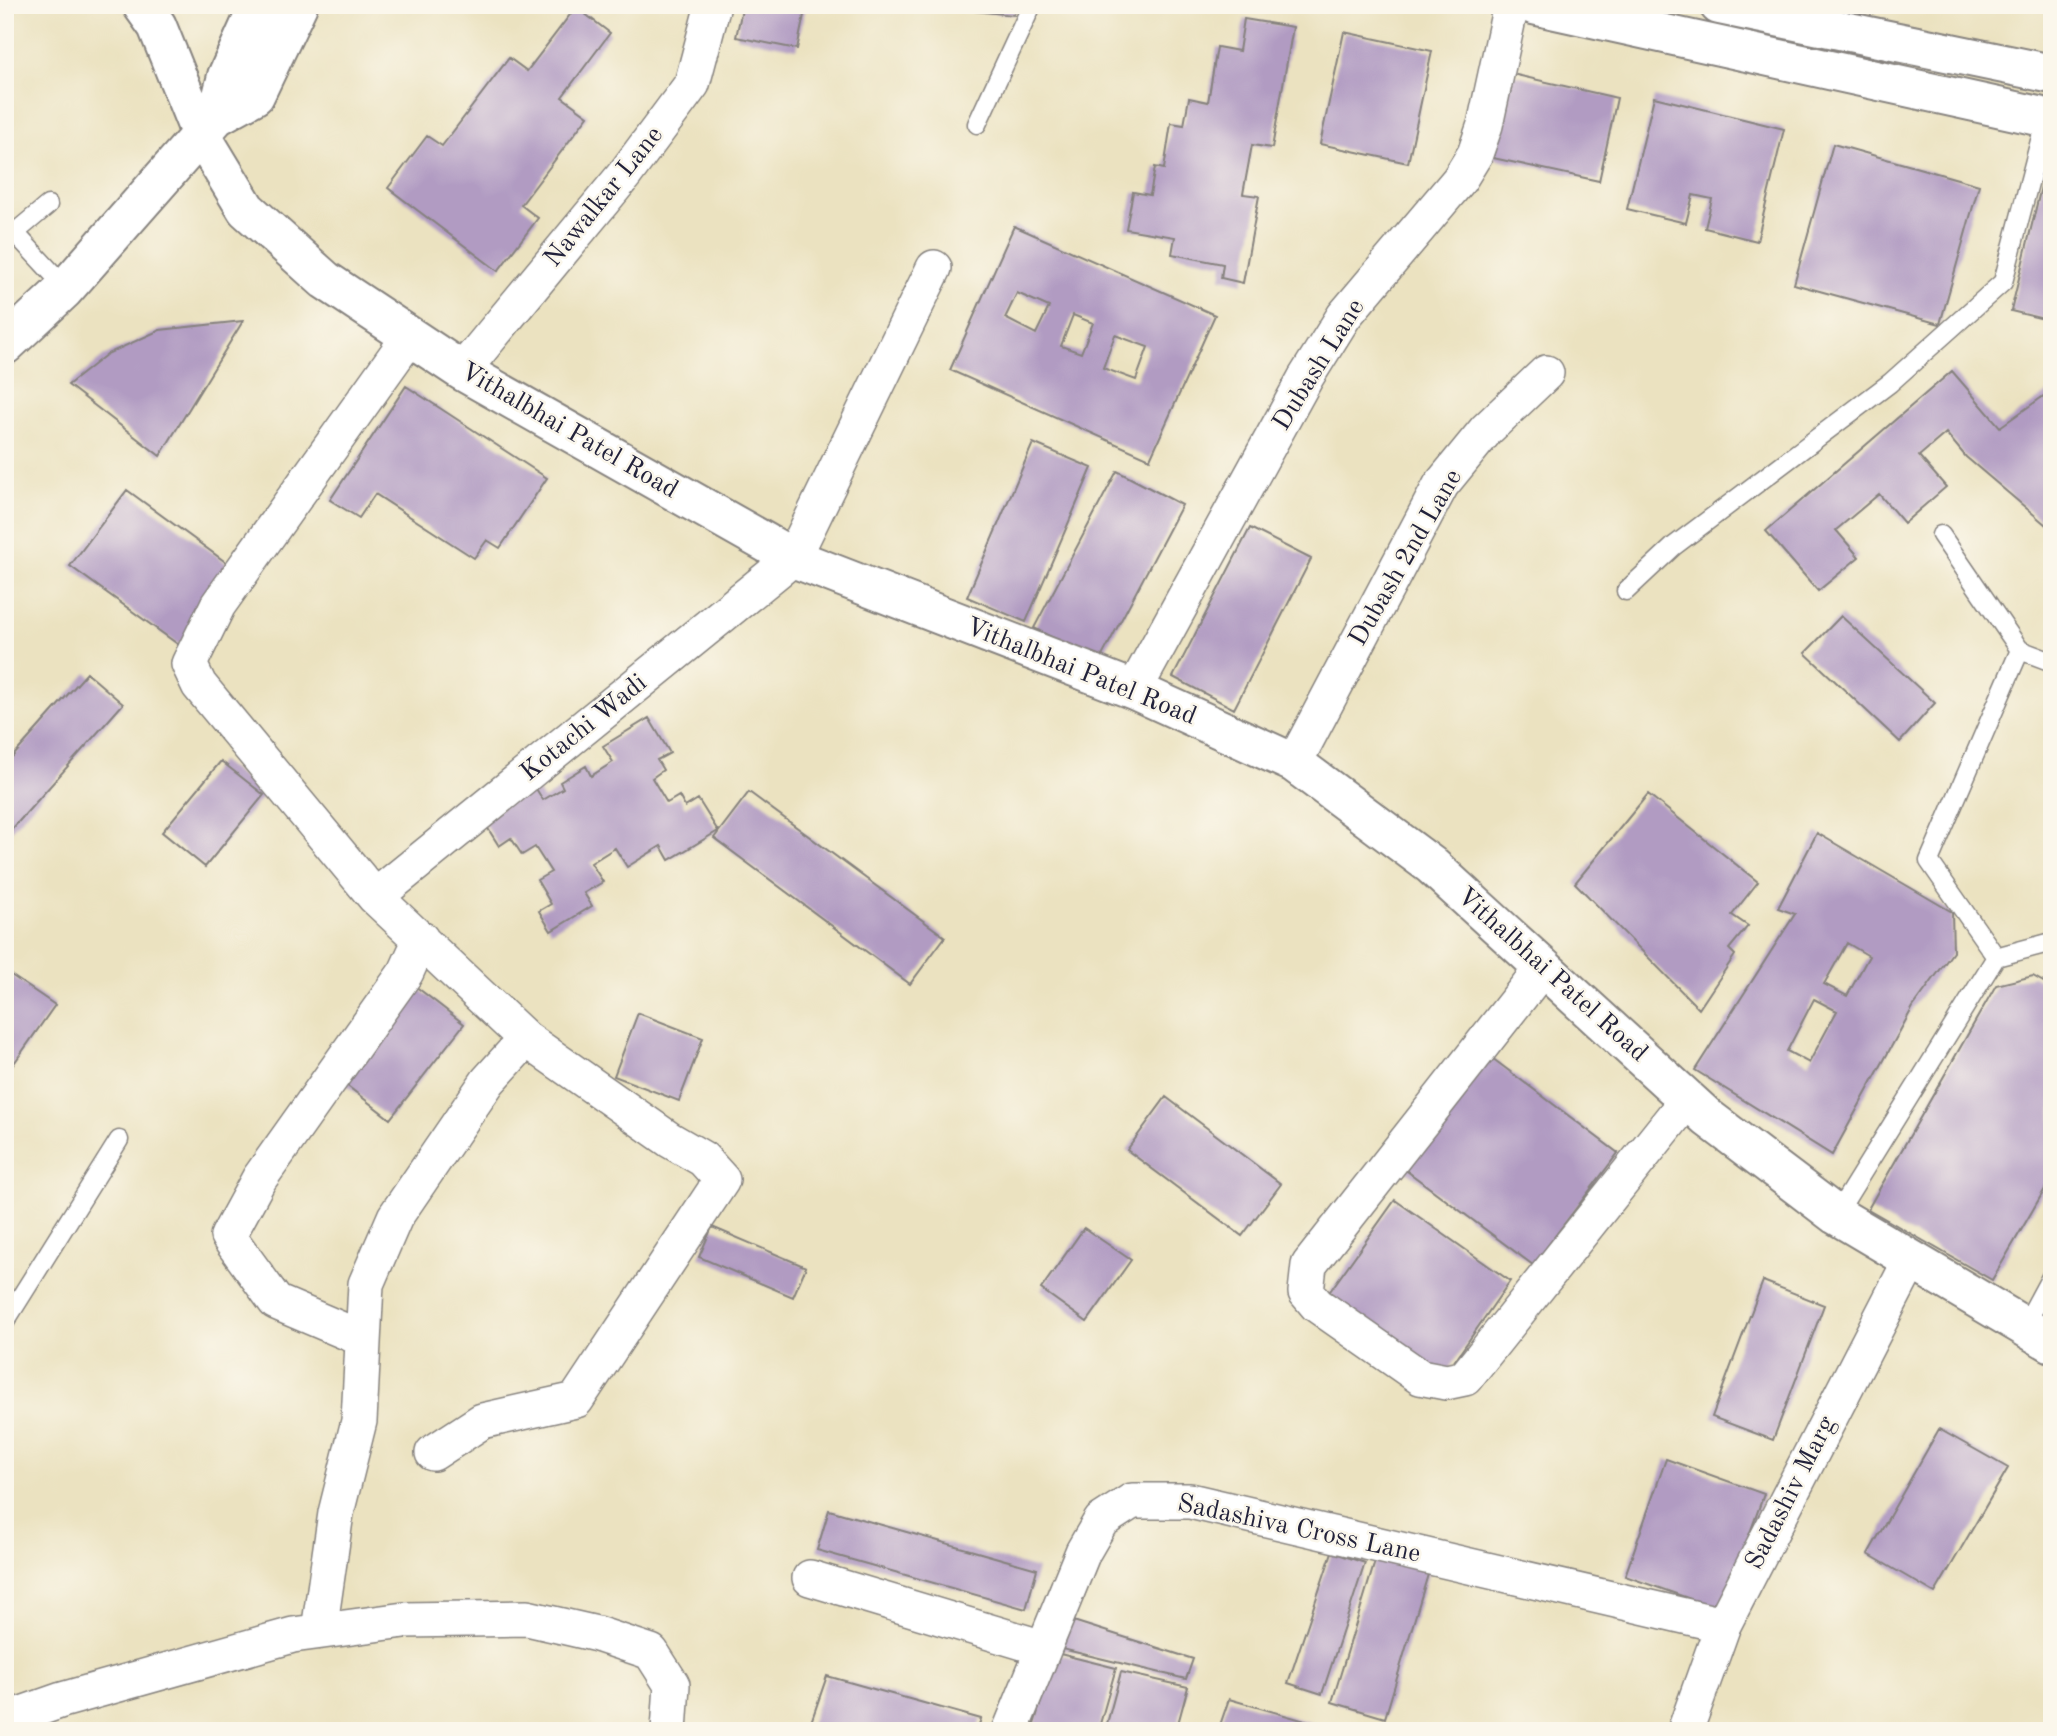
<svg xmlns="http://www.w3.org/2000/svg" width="2057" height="1736" font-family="'Old Standard TT',serif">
  <rect width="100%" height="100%" fill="#fbf7ec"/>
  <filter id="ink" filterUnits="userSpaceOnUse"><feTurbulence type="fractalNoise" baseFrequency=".0143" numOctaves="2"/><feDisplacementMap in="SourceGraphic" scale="14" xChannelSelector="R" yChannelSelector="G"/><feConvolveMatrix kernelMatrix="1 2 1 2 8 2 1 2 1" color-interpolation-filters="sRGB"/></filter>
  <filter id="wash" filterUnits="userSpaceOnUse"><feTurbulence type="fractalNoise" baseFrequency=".00686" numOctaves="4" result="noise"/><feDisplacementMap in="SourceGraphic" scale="28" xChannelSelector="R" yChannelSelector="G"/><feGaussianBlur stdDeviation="1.57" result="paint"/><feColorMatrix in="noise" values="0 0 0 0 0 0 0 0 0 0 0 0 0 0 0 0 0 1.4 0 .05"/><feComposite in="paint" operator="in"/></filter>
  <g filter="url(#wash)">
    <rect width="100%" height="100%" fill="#ebe2c0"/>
    <g id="blocks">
      <path fill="#b19bc2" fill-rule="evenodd" d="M 743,5 L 806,5 L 797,49 L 736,37 Z
        M 912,5 L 1016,5 L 1014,15 Z
        M 576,7 L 610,33 L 562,97 L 588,116 L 521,205 L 538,218 L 498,271 L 388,188 L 427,136 L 442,146 L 509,58 L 527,71 Z
        M 1244,19 L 1293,27 L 1272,148 L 1252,145 L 1243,194 L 1259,196 L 1243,283 L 1221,278 L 1223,264 L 1172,254 L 1175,237 L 1126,229 L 1133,192 L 1150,195 L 1155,167 L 1164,169 L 1171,123 L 1184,125 L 1189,98 L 1208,102 L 1217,47 L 1239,51 Z
        M 1344,32 L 1432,51 L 1408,163 L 1320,144 Z
        M 1512,74 L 1617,98 L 1599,181 L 1493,158 Z
        M 1654,97 L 1784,129 L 1757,241 L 1705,228 L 1712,199 L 1693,195 L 1686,223 L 1627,209 Z
        M 1833,144 L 1979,185 L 1940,324 L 1794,284 Z
        M 2042,183 L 2052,185 L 2052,321 L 2011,311 Z
        M 1014,226 L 1215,315 L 1150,459 L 950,370 ZM 1017,293 L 1049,307 L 1036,334 L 1005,318 ZM 1073,315 L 1093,323 L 1081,353 L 1061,346 ZM 1115,335 L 1148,347 L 1136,380 L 1103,368 Z
        M 243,321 L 160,456 L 68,385 L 107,354 L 160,330 Z
        M 1952,371 L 2000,427 L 2052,390 L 2052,459 L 2047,466 L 2052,470 L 2052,530 L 1966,457 L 1946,433 L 1919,456 L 1946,487 L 1904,523 L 1879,494 L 1836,530 L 1859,557 L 1818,591 L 1766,531 Z
        M 406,386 L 547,478 L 500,548 L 487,540 L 474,558 L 375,494 L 359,518 L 330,500 Z
        M 1033,443 L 1092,468 L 1026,622 L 967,597 Z
        M 1117,471 L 1182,505 L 1099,662 L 1034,628 Z
        M 127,490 L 235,569 L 179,645 L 70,566 Z
        M 1250,528 L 1311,559 L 1234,709 L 1173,677 Z
        M 1841,616 L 1935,703 L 1900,742 L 1805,653 Z
        M 87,673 L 123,704 L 5,837 L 5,765 Z
        M 649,718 L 670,753 L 657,760 L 663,770 L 652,778 L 667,803 L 679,796 L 685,807 L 698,799 L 718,831 L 669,860 L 661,846 L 627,867 L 615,848 L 591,863 L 603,882 L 584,893 L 592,906 L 551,931 L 539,911 L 551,904 L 537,880 L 551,872 L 535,847 L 522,855 L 511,838 L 499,846 L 482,819 L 535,787 L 543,800 L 563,788 L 560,782 L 586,766 L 591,776 L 613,762 L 603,746 Z
        M 221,761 L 264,795 L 205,867 L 162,832 Z
        M 749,792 L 945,937 L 910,984 L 714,838 Z
        M 1648,794 L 1758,882 L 1732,915 L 1748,926 L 1729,949 L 1735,955 L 1699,1009 L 1575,883 Z
        M 1817,833 L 1952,912 L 1953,952 L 1913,1007 L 1832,1155 L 1695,1070 L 1795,914 L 1778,908 ZM 1847,943 L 1869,956 L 1847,996 L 1824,984 ZM 1814,999 L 1837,1011 L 1809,1063 L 1787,1051 Z
        M 5,971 L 55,1005 L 5,1076 Z
        M 2033,976 L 2052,987 L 2052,1177 L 1992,1280 L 1868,1209 L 1996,985 Z
        M 410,982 L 464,1024 L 390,1119 L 336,1077 Z
        M 638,1013 L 703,1038 L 679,1101 L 614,1076 Z
        M 1488,1055 L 1618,1153 L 1533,1265 L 1403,1168 Z
        M 1166,1097 L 1281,1184 L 1242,1236 L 1127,1150 Z
        M 1395,1200 L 1510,1281 L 1444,1376 L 1328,1294 Z
        M 712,1227 L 806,1267 L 793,1297 L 699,1257 Z
        M 1084,1228 L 1131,1260 L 1087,1322 L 1041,1289 Z
        M 1763,1281 L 1824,1305 L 1773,1440 L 1712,1417 Z
        M 1939,1429 L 2008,1468 L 1935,1593 L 1868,1554 Z
        M 1666,1459 L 1764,1494 L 1722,1610 L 1625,1576 Z
        M 829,1510 L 1037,1569 L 1026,1609 L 817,1550 Z
        M 1380,1545 L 1432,1561 L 1385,1718 L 1332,1702 Z
        M 1332,1552 L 1365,1563 L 1322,1694 L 1288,1683 Z
        M 1067,1619 L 1193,1659 L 1186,1679 L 1058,1648 Z
        M 1056,1653 L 1116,1668 L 1098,1731 L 1032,1731 Z
        M 1121,1672 L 1188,1687 L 1176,1731 L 1105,1731 Z
        M 827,1676 L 981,1719 L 977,1731 L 808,1731 Z
        M 1229,1699 L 1336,1730 L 1336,1731 L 1218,1731 Z"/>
    </g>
  </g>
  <g filter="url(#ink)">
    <use href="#blocks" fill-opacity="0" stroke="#86827e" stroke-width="2"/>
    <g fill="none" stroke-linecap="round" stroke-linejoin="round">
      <g stroke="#86827e" stroke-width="21">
        <path id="lane" d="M 977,124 L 1032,5
          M 15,233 L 66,288
          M 5,241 L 48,205
          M 1626,591 L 1674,546 L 1890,383 L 2003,282 L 2046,118
          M 2020,650 L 2052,662
          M 1996,957 L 2052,942
          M 1836,1215 L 1996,957 L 1929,861 L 2020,650 L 1941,535
          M 5,1322 L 119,1140
          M 2024,1327 L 2052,1275"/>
      </g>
      <g stroke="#86827e" stroke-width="38">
        <path id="street" d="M 410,336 L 218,605 L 189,664 L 199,685 L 375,897 L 526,1039 L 670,1140 L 703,1159 L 722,1180 L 576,1400 L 482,1421 L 433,1453
          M 462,371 L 625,174 L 692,84 L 713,5
          M 1134,690 L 1306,377 L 1344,316 L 1459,180 L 1475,154 L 1485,125 L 1511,5
          M 1294,763 L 1441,485 L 1486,430 L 1546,373
          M 375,897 L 793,558 L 934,268
          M 1544,966 L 1309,1265 L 1306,1292 L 1317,1305 L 1420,1377 L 1446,1382 L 1465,1378 L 1687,1100
          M 363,1339 L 276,1302 L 228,1236 L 259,1179 L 406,972 L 421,939
          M 810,1578 L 1043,1648
          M 319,1631 L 336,1513 L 359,1421 L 366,1284 L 395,1217 L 488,1081 L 526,1039
          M 5,1720 L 62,1700 L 293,1635 L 404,1620 L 527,1618 L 597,1634 L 651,1652 L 672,1685 L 669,1731
          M 1010,1731 L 1083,1552 L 1101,1521 L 1132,1501 L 1190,1501 L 1723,1625
          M 1685,1731 L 1723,1625 L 1911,1260"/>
      </g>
      <g stroke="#86827e" stroke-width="42">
        <path id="secondary" d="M 142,5 L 157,26 L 200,133 L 246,209 L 325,280 L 462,371 L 793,558 L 1134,690 L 1294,763 L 1431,865 L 1708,1118 L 1836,1215 L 2052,1343
          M 1533,5 L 2052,119
          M 1719,5 L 2052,74
          M 217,116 L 227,76 L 259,5
          M 5,345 L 64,290 L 217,116 L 255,95 L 298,5"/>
      </g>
      <use href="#lane" stroke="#fff" stroke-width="18"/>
      <use href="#street" stroke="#fff" stroke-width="35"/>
      <use href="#secondary" stroke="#fff" stroke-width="38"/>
    </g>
  </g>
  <g text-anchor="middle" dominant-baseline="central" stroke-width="5" stroke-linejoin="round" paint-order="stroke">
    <g font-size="26" fill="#22223b" stroke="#fbf7ec">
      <text transform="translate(604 197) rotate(-51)">Nawalkar Lane</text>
      <text transform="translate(1319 365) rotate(-58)">Dubash Lane</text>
      <text transform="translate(569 431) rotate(30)">Vithalbhai Patel Road</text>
      <text transform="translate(1406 558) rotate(-60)">Dubash 2nd Lane</text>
      <text transform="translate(1081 672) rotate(22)">Vithalbhai Patel Road</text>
      <text transform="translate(584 728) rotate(-39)">Kotachi Wadi</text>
      <text transform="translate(1552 975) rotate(42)">Vithalbhai Patel Road</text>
      <text transform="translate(1791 1493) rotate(-63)">Sadashiv Marg</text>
      <text transform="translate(1299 1529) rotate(12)">Sadashiva Cross Lane</text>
    </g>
  </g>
  <rect width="2057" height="1736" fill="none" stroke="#fbf7ec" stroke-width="28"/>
</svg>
